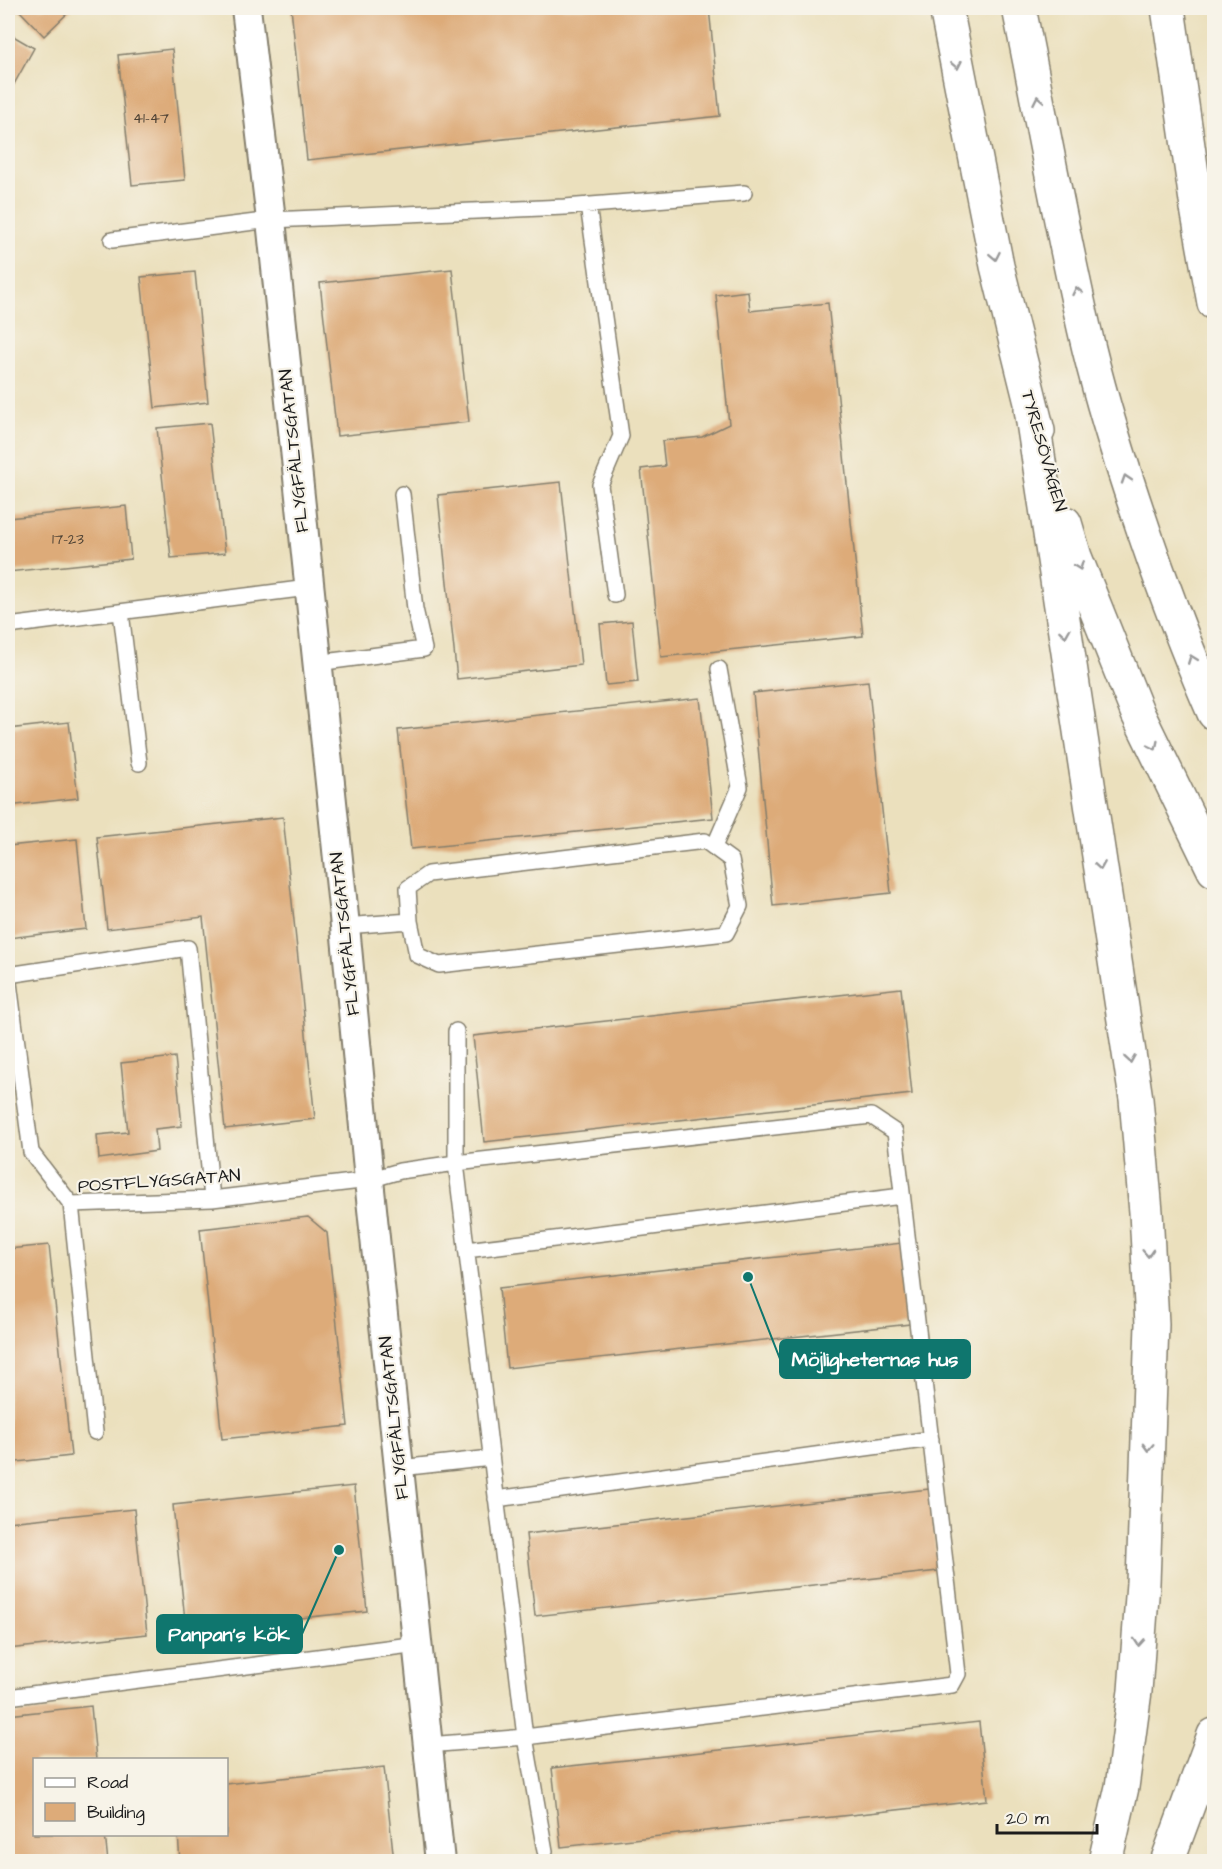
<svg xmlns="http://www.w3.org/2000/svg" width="1222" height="1869" font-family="'Architects Daughter',sans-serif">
  <rect width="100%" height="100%" fill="#f7f3e8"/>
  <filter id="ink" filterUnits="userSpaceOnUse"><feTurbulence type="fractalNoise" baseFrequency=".0167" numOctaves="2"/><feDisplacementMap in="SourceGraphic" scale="12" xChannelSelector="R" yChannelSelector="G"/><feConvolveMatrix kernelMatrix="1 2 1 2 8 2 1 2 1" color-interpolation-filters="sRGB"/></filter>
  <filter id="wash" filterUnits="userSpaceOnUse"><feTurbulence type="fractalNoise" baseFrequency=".008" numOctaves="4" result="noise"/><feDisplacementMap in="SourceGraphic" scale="24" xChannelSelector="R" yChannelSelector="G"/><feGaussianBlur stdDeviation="1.35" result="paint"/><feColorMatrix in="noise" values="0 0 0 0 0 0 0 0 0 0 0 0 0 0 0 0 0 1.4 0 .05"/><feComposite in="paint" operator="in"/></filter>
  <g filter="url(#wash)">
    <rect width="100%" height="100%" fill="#ebe0bd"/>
    <g id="blocks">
      <path fill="#ddab79" d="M 17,8 L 73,8 L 44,36 Z
        M 291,8 L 709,8 L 720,116 L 307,160 Z
        M 8,33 L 34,48 L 8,95 Z
        M 172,49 L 185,180 L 132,185 L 118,55 Z
        M 452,269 L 469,422 L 337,436 L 320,283 Z
        M 195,272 L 208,402 L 155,408 L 141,277 Z
        M 748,291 L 750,311 L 828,303 L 863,636 L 661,657 L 641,469 L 665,466 L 662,441 L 702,437 L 729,424 L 716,295 Z
        M 210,423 L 225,553 L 171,558 L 157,428 Z
        M 561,482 L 581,665 L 457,679 L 438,495 Z
        M 126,506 L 131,559 L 8,572 L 8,518 Z
        M 632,621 L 638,682 L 606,685 L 600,624 Z
        M 868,681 L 891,893 L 773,906 L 753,693 Z
        M 700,698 L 713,818 L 411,849 L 398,730 Z
        M 69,722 L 78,798 L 8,806 L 8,729 Z
        M 283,817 L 315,1119 L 225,1129 L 203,917 L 107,929 L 97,837 Z
        M 77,839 L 86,929 L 8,938 L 8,846 Z
        M 901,988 L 912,1094 L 484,1142 L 473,1036 Z
        M 175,1057 L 182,1126 L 155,1129 L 157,1151 L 99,1159 L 97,1135 L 128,1132 L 121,1063 Z
        M 308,1217 L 327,1233 L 348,1426 L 222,1439 L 200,1229 Z
        M 902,1243 L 910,1324 L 507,1368 L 499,1288 Z
        M 49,1245 L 71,1456 L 8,1463 L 8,1249 Z
        M 354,1486 L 367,1611 L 186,1630 L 173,1505 Z
        M 929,1489 L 938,1571 L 535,1616 L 526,1534 Z
        M 134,1509 L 147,1634 L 8,1649 L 8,1522 Z
        M 91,1706 L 96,1760 L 34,1760 L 34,1834 L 105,1834 L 108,1862 L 8,1862 L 8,1715 Z
        M 979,1722 L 987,1800 L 561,1847 L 552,1768 Z
        M 384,1767 L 394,1862 L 180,1862 L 178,1834 L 226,1834 L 226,1784 Z"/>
    </g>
  </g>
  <g filter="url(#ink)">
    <use href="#blocks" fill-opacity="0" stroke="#847e6c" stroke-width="1.5"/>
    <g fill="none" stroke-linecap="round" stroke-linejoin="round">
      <g stroke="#847e6c" stroke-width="18">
        <path id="service" d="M 588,205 L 621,436 L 600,485 L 615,595
          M 112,240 L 271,220 L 565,207 L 744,193
          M 121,612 L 139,763
          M 8,626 L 308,588
          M 317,663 L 424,649 L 415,609 L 402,494
          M 714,847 L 740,787 L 719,669
          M 345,926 L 410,921 L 417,955 L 439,965 L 726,933 L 740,906 L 731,860 L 705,841 L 428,874 L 408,888 L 410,921
          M 456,1031 L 456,1163 L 525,1737 L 545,1851
          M 71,1204 L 31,1152 L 8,975 L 188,948 L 212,1199
          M 466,1250 L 902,1196
          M 95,1432 L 71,1204 L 212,1199 L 369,1180 L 400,1171 L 456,1163 L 871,1116 L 895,1132 L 958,1674 L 952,1685 L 525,1737 L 428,1745
          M 400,1468 L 491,1458
          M 496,1499 L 931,1439
          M 8,1697 L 418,1644"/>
      </g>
      <g stroke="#847e6c" stroke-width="32">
        <path id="minor" d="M 246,8 L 271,220 L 345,926 L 369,1180 L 440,1862"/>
      </g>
      <g stroke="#847e6c" stroke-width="36">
        <path id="tertiary" d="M 1168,8 L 1197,208 L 1214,303"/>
      </g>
      <g stroke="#847e6c" stroke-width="36">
        <path id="secondary" d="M 1167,1862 L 1214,1735"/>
      </g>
      <g stroke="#847e6c" stroke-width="36">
        <path id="motorway" d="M 946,8 L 997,266 L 1038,431
          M 1019,8 C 1042,121 1062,236 1089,349 C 1107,423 1131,495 1156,566 C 1174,616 1193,665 1214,713
          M 1031,409 L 1136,1099 L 1146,1212 L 1152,1324 L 1143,1583 L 1135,1691 L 1122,1787 L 1105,1862
          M 1065,523 L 1075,557 L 1138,714 L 1214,870"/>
      </g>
      <use href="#service" stroke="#fff" stroke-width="15"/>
      <use href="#minor" stroke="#fff" stroke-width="28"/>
      <use href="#tertiary" stroke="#fff" stroke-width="33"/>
      <use href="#secondary" stroke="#fff" stroke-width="33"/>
      <use href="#motorway" stroke="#fff" stroke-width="33"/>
    </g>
    <defs><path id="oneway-chevron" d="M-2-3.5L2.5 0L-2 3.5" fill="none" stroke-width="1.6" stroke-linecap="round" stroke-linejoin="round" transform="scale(1.5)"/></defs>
    <g stroke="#999">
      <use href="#oneway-chevron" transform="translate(957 65) rotate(79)"/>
      <use href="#oneway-chevron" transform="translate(1038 100) rotate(-101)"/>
      <use href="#oneway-chevron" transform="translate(995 256) rotate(79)"/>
      <use href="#oneway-chevron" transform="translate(1077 291) rotate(-102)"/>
      <use href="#oneway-chevron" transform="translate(1126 479) rotate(-108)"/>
      <use href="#oneway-chevron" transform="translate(1079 566) rotate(69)"/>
      <use href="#oneway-chevron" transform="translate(1065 633) rotate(81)"/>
      <use href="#oneway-chevron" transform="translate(1192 659) rotate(-111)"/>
      <use href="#oneway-chevron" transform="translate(1154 746) rotate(64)"/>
      <use href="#oneway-chevron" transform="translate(1100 866) rotate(81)"/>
      <use href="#oneway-chevron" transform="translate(1130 1059) rotate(81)"/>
      <use href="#oneway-chevron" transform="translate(1148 1253) rotate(87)"/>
      <use href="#oneway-chevron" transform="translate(1148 1447) rotate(92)"/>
      <use href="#oneway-chevron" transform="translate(1139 1642) rotate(94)"/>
    </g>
  </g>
  <g text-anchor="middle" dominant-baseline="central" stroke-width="4.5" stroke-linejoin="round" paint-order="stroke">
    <g font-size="15" fill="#4c4033">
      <text x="151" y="118">41-47</text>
      <text x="68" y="539">17-23</text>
    </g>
    <g font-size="18" fill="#1c1c1c" stroke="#f7f3e8">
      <text transform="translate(294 451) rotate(-96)">FLYGFÄLTSGATAN</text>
      <text transform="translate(1044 451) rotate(74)">TYRESÖVÄGEN</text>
      <text transform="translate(345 934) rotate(-96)">FLYGFÄLTSGATAN</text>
      <text transform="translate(159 1181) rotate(-4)">POSTFLYGSGATAN</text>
      <text transform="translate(394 1418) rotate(-96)">FLYGFÄLTSGATAN</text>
    </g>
  </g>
  <path fill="none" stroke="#0f766e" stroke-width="2" d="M748 1277L780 1359M339 1550L302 1634"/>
  <g fill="#0f766e" stroke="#f7f3e8" stroke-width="2">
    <circle cx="748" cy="1277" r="6"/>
    <circle cx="339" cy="1550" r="6"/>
  </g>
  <g fill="#0f766e" stroke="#0f766e" stroke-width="2">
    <rect x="780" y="1340" width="190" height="38" rx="6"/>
    <rect x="157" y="1615" width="145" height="38" rx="6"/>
  </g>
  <g font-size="20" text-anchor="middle" font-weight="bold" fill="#fff">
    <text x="875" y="1366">Möjligheternas hus</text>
    <text x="229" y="1641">Panpan's kök</text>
  </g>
  <rect width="1222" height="1869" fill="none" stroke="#f7f3e8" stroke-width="30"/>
  <rect x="33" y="1758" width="195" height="78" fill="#f7f3e8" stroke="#9f9d96" stroke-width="1.5"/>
  <rect x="45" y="1778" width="30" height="9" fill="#ffffff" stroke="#9f9d96" stroke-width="1.5"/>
  <text x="87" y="1788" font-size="18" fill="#1c1c1c">Road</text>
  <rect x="45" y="1803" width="30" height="18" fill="#ddab79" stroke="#9f9d96" stroke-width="1.5"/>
  <text x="87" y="1818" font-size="18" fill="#1c1c1c">Building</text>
  <path d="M997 1824v9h100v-9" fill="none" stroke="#1c1c1c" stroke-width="3"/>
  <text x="1006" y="1824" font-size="18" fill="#1c1c1c" stroke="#f7f3e8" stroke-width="4.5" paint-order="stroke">20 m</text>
</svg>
